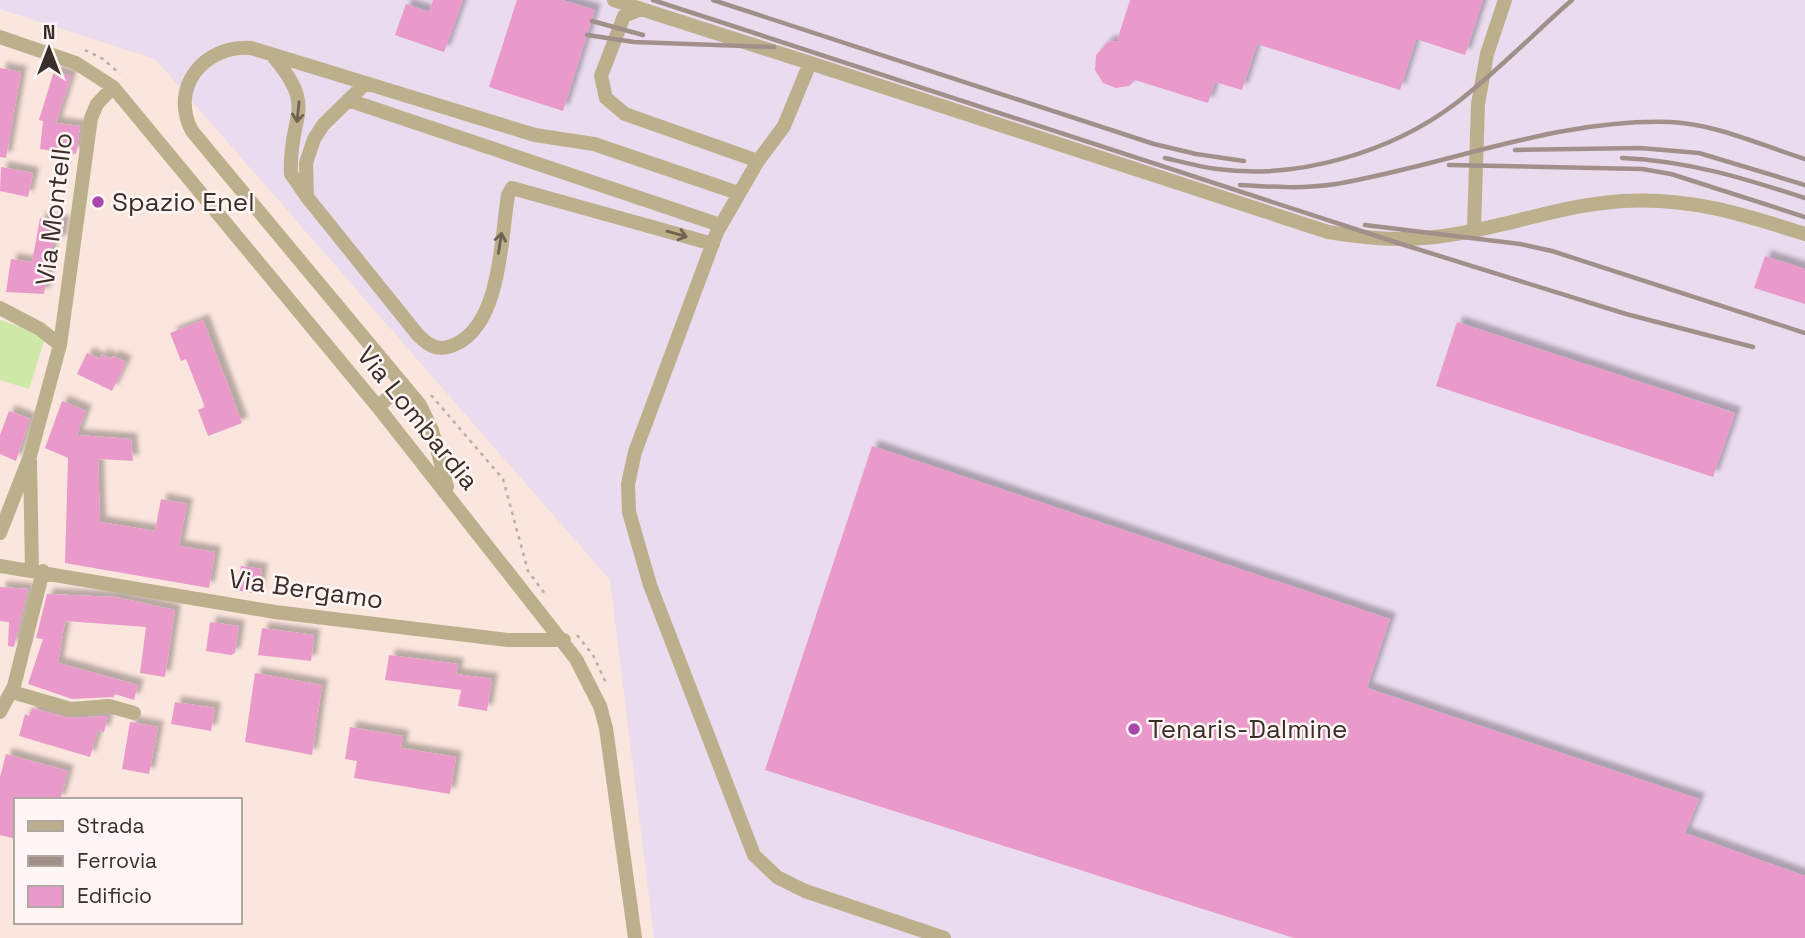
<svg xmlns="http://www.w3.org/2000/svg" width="1805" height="938" font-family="'Space Grotesk',sans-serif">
  <defs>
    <filter id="shadow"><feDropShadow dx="6" dy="-6" stdDeviation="2" flood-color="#0004"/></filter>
  </defs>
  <rect width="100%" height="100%" fill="#fbe6de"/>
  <path fill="#eadbee" d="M 0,0 L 1805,0 L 1805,938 L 654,938 L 610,580 L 155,59 L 0,9 Z"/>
  <path fill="#cfe9a6" d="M 0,320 L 46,335 L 29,389 L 0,380 Z"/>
  <path fill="#e99acb" filter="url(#shadow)" d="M 433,0 L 463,0 L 444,52 L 395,35 L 406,4 L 429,12 Z
    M 517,0 L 562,0 L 595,10 L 563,111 L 489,87 Z
    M 1130,0 L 1483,0 L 1465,55 L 1416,39 L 1400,90 L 1257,44 L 1242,90 L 1215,82 L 1208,103 L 1135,80 L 1129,86 L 1116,88 L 1103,83 L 1095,70 L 1096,55 L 1108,42 L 1117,41 Z
    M 0,68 L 21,72 L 6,158 L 0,157 Z
    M 54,71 L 71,76 L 56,123 L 80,126 L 76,154 L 40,149 L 43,121 L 39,120 Z
    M 1,167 L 33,173 L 28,197 L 0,191 Z
    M 40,218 L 64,222 L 61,242 L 55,241 L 51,249 L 44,294 L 6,292 L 11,259 L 32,262 Z
    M 1765,256 L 1805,269 L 1805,304 L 1754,288 Z
    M 203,320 L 242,423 L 208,436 L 198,410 L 205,407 L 186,359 L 181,361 L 170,333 Z
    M 1457,322 L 1735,413 L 1713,477 L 1436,386 Z
    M 87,353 L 100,359 L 102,354 L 111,359 L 113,356 L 126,362 L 112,391 L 77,374 Z
    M 62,401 L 86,411 L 77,435 L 131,439 L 133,461 L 98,459 L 100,522 L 155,531 L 161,499 L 187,504 L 179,546 L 215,552 L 209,588 L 65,563 L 68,458 L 45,448 Z
    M 9,411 L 30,419 L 16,461 L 0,454 L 0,435 Z
    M 872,446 L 1390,619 L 1367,688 L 1699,799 L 1685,833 L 1805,876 L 1805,938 L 1294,938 L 765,770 Z
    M 241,566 L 262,569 L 258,594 L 236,590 Z
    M 0,587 L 28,589 L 14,647 L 8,646 L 9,622 L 0,621 Z
    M 47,594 L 115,597 L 175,610 L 165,677 L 140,673 L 146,627 L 65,621 L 58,663 L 138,685 L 134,700 L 115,694 L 114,697 L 72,699 L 28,684 L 43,639 L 36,638 Z
    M 210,622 L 239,626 L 235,653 L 231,655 L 206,651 Z
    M 262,628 L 314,635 L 311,661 L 258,655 Z
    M 389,655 L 458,664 L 456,674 L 492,679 L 487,711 L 458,706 L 461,690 L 385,680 Z
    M 255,673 L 322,685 L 312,755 L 245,742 Z
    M 175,702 L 215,708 L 211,731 L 171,724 Z
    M 32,708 L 69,718 L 108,716 L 104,732 L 98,730 L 90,757 L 19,736 L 25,714 L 29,716 Z
    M 130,722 L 158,727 L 149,774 L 122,769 Z
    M 350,727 L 403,736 L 401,748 L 456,757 L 450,794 L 354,778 L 357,761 L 345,759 Z
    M 6,754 L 68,771 L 60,800 L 16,800 L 16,839 L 0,835 L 0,777 Z"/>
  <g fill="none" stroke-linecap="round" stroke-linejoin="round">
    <path stroke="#bdaba4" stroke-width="2.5" stroke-dasharray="3.5 5" stroke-linecap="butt" d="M 85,50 L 103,59 L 120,74
      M 431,395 L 503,479 L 528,571 L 545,594
      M 577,635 L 593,655 L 606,683"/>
    <path stroke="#bcaf8c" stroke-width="14" d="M 614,0 L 641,9
      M 0,37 L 76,63 L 113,87 L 378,407 L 576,659 L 600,706 L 606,728 L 635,938
      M 271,54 C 320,110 288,113 291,174 L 307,197
      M 810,63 L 1328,232 C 1360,237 1392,241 1424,238 C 1491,233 1556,205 1623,201 C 1690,197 1742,214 1805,234
      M 366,83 L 323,125 L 314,139 L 306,163 L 307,197 L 418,335 C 430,347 439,352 456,344 C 501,323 501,238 508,195 L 512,188 L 713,244
      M 348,100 L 720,225
      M 758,161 L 625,114 L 606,98 L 601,76 L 624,16 L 641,9 L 810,63 L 784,126 L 758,161 L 717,232 L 635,452 L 628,484 L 629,512 L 650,585 L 754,855 L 777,877 L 805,891 L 944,938
      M 1474,228 L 1478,104 L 1487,54 L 1505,0
      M 0,308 L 40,329 L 60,345
      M 378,407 L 403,384
      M 30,461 L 32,570
      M 447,487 L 432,430 L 420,405 L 192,131 C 169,87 204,45 251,48 L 535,135 L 594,144 L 738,193
      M 0,533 L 30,456 L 60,345 L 91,118 L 97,104 L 113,87
      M 0,566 L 275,612 L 508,640 L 564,640
      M 12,692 L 71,709 L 109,706 L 134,713
      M 0,712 L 14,686 L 43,571"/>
    <path stroke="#a1908a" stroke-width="4.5" d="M 653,0 L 1398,243 L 1626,314 L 1753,347
      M 713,0 L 1154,144 L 1196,154 L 1244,161
      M 592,21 L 643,35
      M 587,35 L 634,42 L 774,47
      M 1515,150 L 1640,148 L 1699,153 L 1805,185
      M 1165,158 C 1182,162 1200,167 1217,169 C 1298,180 1391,152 1455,104 C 1496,73 1533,34 1572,0
      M 1622,158 C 1689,161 1743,178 1805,198
      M 1449,165 L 1642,169 L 1671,174 L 1805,217
      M 1240,185 C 1272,187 1304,189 1336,184 C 1447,165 1557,118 1671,122 C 1716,124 1763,146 1805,159
      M 1365,225 L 1520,244 L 1552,251 L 1805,333"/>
  </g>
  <defs><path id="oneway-shaft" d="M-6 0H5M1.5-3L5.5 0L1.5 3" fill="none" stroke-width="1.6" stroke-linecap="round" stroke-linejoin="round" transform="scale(1.75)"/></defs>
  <g stroke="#6f6251">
    <use href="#oneway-shaft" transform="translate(298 112) rotate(96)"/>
    <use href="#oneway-shaft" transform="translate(677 234) rotate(16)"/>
    <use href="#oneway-shaft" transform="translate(500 243) rotate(-81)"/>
  </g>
  <g fill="#a946ab" stroke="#fef6f4" stroke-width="2.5">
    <circle cx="98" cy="202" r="7"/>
    <circle cx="1134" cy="729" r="7"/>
  </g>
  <g text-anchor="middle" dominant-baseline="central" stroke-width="5" stroke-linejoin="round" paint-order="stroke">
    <g font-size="26" fill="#3b2e29" stroke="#fef6f4" text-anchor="start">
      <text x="112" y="202">Spazio Enel</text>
      <text x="1148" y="729">Tenaris-Dalmine</text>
    </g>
    <g font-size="26" fill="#3b2e29" stroke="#fef6f4">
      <text transform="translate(54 209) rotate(-83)">Via Montello</text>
      <text transform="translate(418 418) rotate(51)">Via Lombardia</text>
      <text transform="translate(306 589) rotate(8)">Via Bergamo</text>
    </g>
  </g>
  <rect x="14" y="798" width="228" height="126" fill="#fef6f4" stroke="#b0a6a3" stroke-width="2"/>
  <rect x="28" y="821" width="35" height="10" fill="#bcaf8c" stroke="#b0a6a3" stroke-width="2"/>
  <text x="77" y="833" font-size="21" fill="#3b2e29">Strada</text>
  <rect x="28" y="856" width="35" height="10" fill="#a1908a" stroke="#b0a6a3" stroke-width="2"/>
  <text x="77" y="868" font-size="21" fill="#3b2e29">Ferrovia</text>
  <rect x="28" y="886" width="35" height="21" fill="#e99acb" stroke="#b0a6a3" stroke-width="2"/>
  <text x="77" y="903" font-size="21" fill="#3b2e29">Edificio</text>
  <g transform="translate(49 49)" stroke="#fef6f4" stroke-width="5" paint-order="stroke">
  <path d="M0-5L12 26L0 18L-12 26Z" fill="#3b2e29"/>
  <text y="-10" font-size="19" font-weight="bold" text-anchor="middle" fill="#3b2e29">N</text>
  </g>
</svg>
